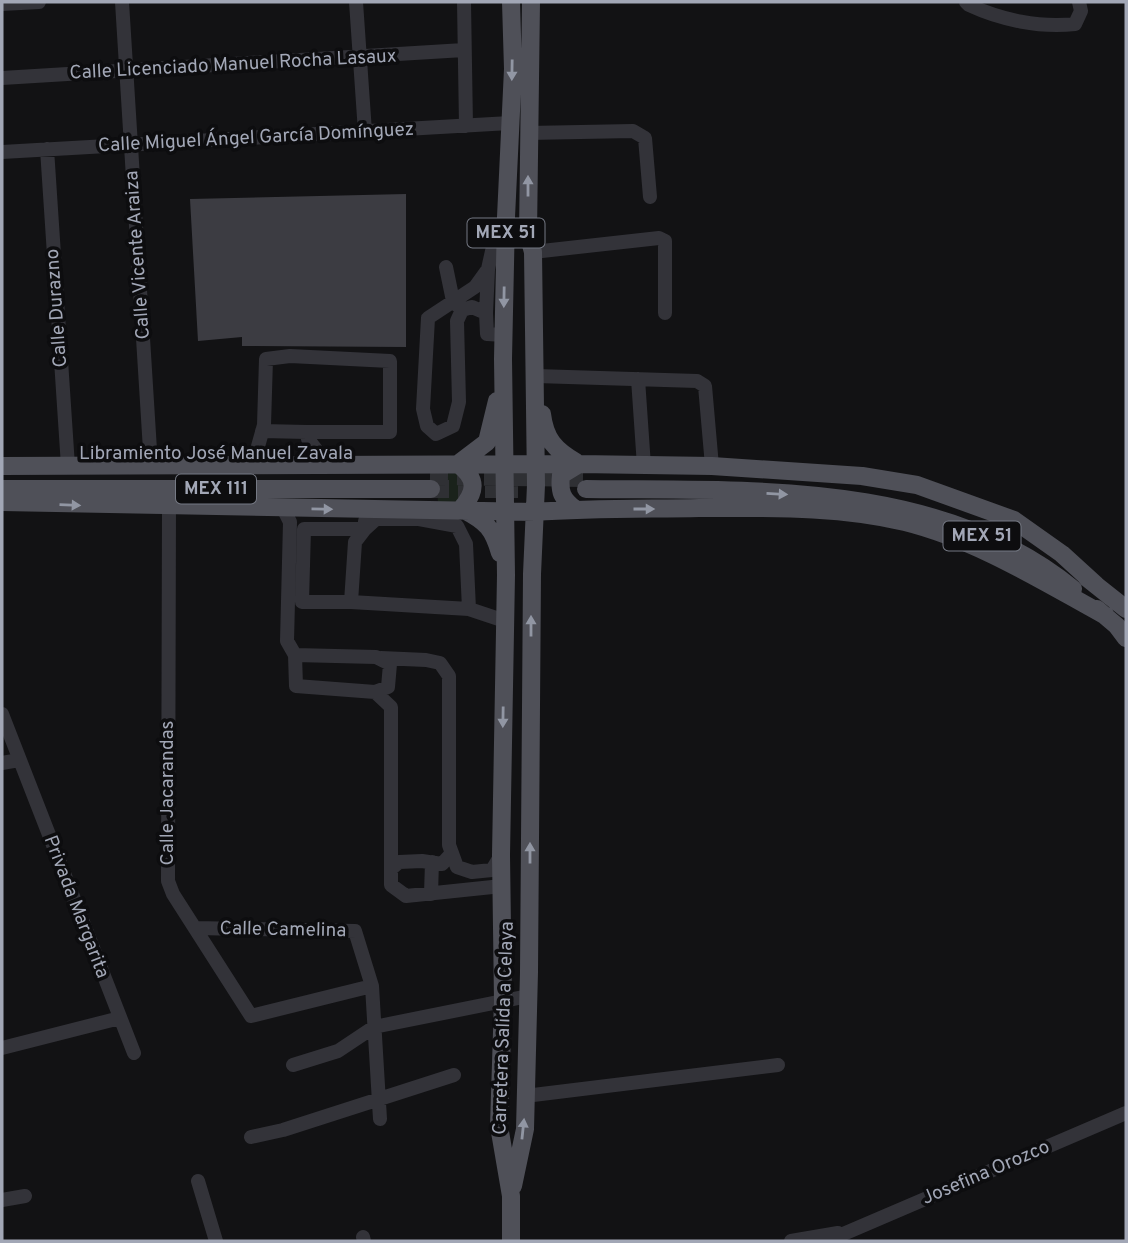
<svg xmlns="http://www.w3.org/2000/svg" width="1128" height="1243" font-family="Overpass,sans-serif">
  <rect width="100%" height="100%" fill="#121214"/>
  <path fill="#1a221b" d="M 459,473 L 468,484 L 459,502 L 438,503 L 436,474 Z"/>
  <path fill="#3c3c42" d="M 406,194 L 406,347 L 242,346 L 242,337 L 198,341 L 190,199 Z"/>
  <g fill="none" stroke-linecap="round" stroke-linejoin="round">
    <path stroke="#2f3034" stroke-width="18" stroke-dasharray="18 9" stroke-linecap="butt" d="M 430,476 L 587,478
      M 431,489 L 518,489"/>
    <path stroke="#333339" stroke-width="14" d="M 122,2 L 151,466
      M 356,2 L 365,132
      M 464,2 L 466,126
      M 966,2 L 969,5 C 1001,20 1040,28 1075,24 L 1081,11 L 1079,2
      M 2,4 L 39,2
      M 2,78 L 464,50
      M 528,133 L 633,131 L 645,138 L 650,197
      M 47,149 L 68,466
      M 2,152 L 510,123
      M 533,252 L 659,238 L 665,241 L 665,313
      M 446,267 L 453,301 L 459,307
      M 486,313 L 488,270
      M 504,335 L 487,334 L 486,313 L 472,307 L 462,310 L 457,321 L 459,402 L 453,426 L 436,434 L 427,426 L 423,409 L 428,318 L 475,287 L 488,269 L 492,251 L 506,232 L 528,234
      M 536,376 L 697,381 L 705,386 L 712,466
      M 638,379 L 644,466
      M 262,431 L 307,432
      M 239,466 L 257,450 L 264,425 L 266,359 L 290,356 L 390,361 L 390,432 L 307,432 L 308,439 L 327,464
      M 169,507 L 168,881 L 173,894 L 251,1016 L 372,986
      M 283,508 L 290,522 L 287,641 L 295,655 L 296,686 L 375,692 L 388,687 L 390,664 L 376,657 L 295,655
      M 351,602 L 355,542 L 365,529 L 365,521
      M 469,609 L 466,544 L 457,526 L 419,519 L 376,519 L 365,529 L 304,529 L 302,602 L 351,602 L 469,609 L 505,621
      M 381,658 L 426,660 L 440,663 L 449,676 L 449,845 L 457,867 L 472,872 L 492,870 L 501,855
      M 375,692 L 391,707 L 391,885 L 406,896 L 502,886
      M 2,714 L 134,1053
      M 2,763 L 19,760
      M 391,869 L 399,862 L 422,861 L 442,864 L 452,853
      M 431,894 L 432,862
      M 196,928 L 355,931 L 372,986 L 380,1119
      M 2,1048 L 120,1018
      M 293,1065 L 338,1051 L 374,1027 L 528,996
      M 525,1096 L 778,1065
      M 251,1137 L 283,1130 L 454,1075
      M 198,1181 L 216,1241
      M 2,1200 L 25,1196
      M 363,1237 L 364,1241
      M 791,1241 L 838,1233
      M 827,1241 L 1126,1113"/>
    <path stroke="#4f5058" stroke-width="18" d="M 542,414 C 545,439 555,450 576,462
      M 458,464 L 487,442 L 497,401
      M 458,464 C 478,479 476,492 461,509
      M 2,466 L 579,464 L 712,466 L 862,476 L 917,485 L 1014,520 L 1062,554 L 1096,585
      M 2,489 L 431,489
      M 586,489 C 749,491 939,479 1073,589
      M 2,502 L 535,512 C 590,508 644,509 699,508 C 768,508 838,506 905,522 C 977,540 1042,581 1106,616
      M 575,509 C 562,499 559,492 561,475 L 579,464
      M 464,510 C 487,522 493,529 500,553
      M 1087,578 L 1126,609
      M 1097,609 L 1117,626 L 1126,638
      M 513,1186 L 525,1129 L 529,972 L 532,574 L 536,485 L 533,252 L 528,234 L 531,2
      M 511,1241 L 511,1196 L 499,1126 L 503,1001 L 501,855 L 506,575 L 503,359 L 506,217 L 513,69 L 511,2"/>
  </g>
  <defs><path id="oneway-solid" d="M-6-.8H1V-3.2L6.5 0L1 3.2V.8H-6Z" transform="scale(1.75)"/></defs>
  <g fill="#9196a3">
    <use href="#oneway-solid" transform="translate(512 70) rotate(91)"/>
    <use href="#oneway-solid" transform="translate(528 186) rotate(-90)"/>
    <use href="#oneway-solid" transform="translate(504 297) rotate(91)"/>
    <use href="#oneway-solid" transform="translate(777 494) rotate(3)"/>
    <use href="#oneway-solid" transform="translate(70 505) rotate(2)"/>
    <use href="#oneway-solid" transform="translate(322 509) rotate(1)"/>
    <use href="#oneway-solid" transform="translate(644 509)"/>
    <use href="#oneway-solid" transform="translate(531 626) rotate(-90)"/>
    <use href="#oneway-solid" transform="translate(503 717) rotate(91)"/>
    <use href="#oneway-solid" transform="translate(530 853) rotate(-90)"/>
    <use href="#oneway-solid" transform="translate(523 1129) rotate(-84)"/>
  </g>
  <g text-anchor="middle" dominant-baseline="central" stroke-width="7" stroke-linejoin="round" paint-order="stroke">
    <g fill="#0d0d0f" stroke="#757984" stroke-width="2">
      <rect x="467.5" y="218.5" width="77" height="29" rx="5"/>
      <rect x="176" y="474.5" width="80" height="29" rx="5"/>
      <rect x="943.5" y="521.5" width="77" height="29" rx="5"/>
    </g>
    <g font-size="18" font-weight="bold" fill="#a2a7b6">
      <text x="506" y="233">MEX 51</text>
      <text x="216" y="489">MEX 111</text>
      <text x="982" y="536">MEX 51</text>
    </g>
    <g font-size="19" fill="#a2a7b6" stroke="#0d0d0f">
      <text transform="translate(233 65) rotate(-3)">Calle Licenciado Manuel Rocha Lasaux</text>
      <text transform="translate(256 138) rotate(-3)">Calle Miguel Ángel García Domínguez</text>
      <text transform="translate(138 255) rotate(-94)">Calle Vicente Araiza</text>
      <text transform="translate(57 308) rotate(-94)">Calle Durazno</text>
      <text x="216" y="454">Libramiento José Manuel Zavala</text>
      <text transform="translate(168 793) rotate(-90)">Calle Jacarandas</text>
      <text transform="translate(76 907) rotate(69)">Privada Margarita</text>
      <text transform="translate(283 930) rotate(1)">Calle Camelina</text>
      <text transform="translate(504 1028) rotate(-88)">Carretera Salida a Celaya</text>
      <text transform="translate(986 1173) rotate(-23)">Josefina Orozco</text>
    </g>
  </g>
  <rect width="1128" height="1243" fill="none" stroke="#a2a7b6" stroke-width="7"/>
</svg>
